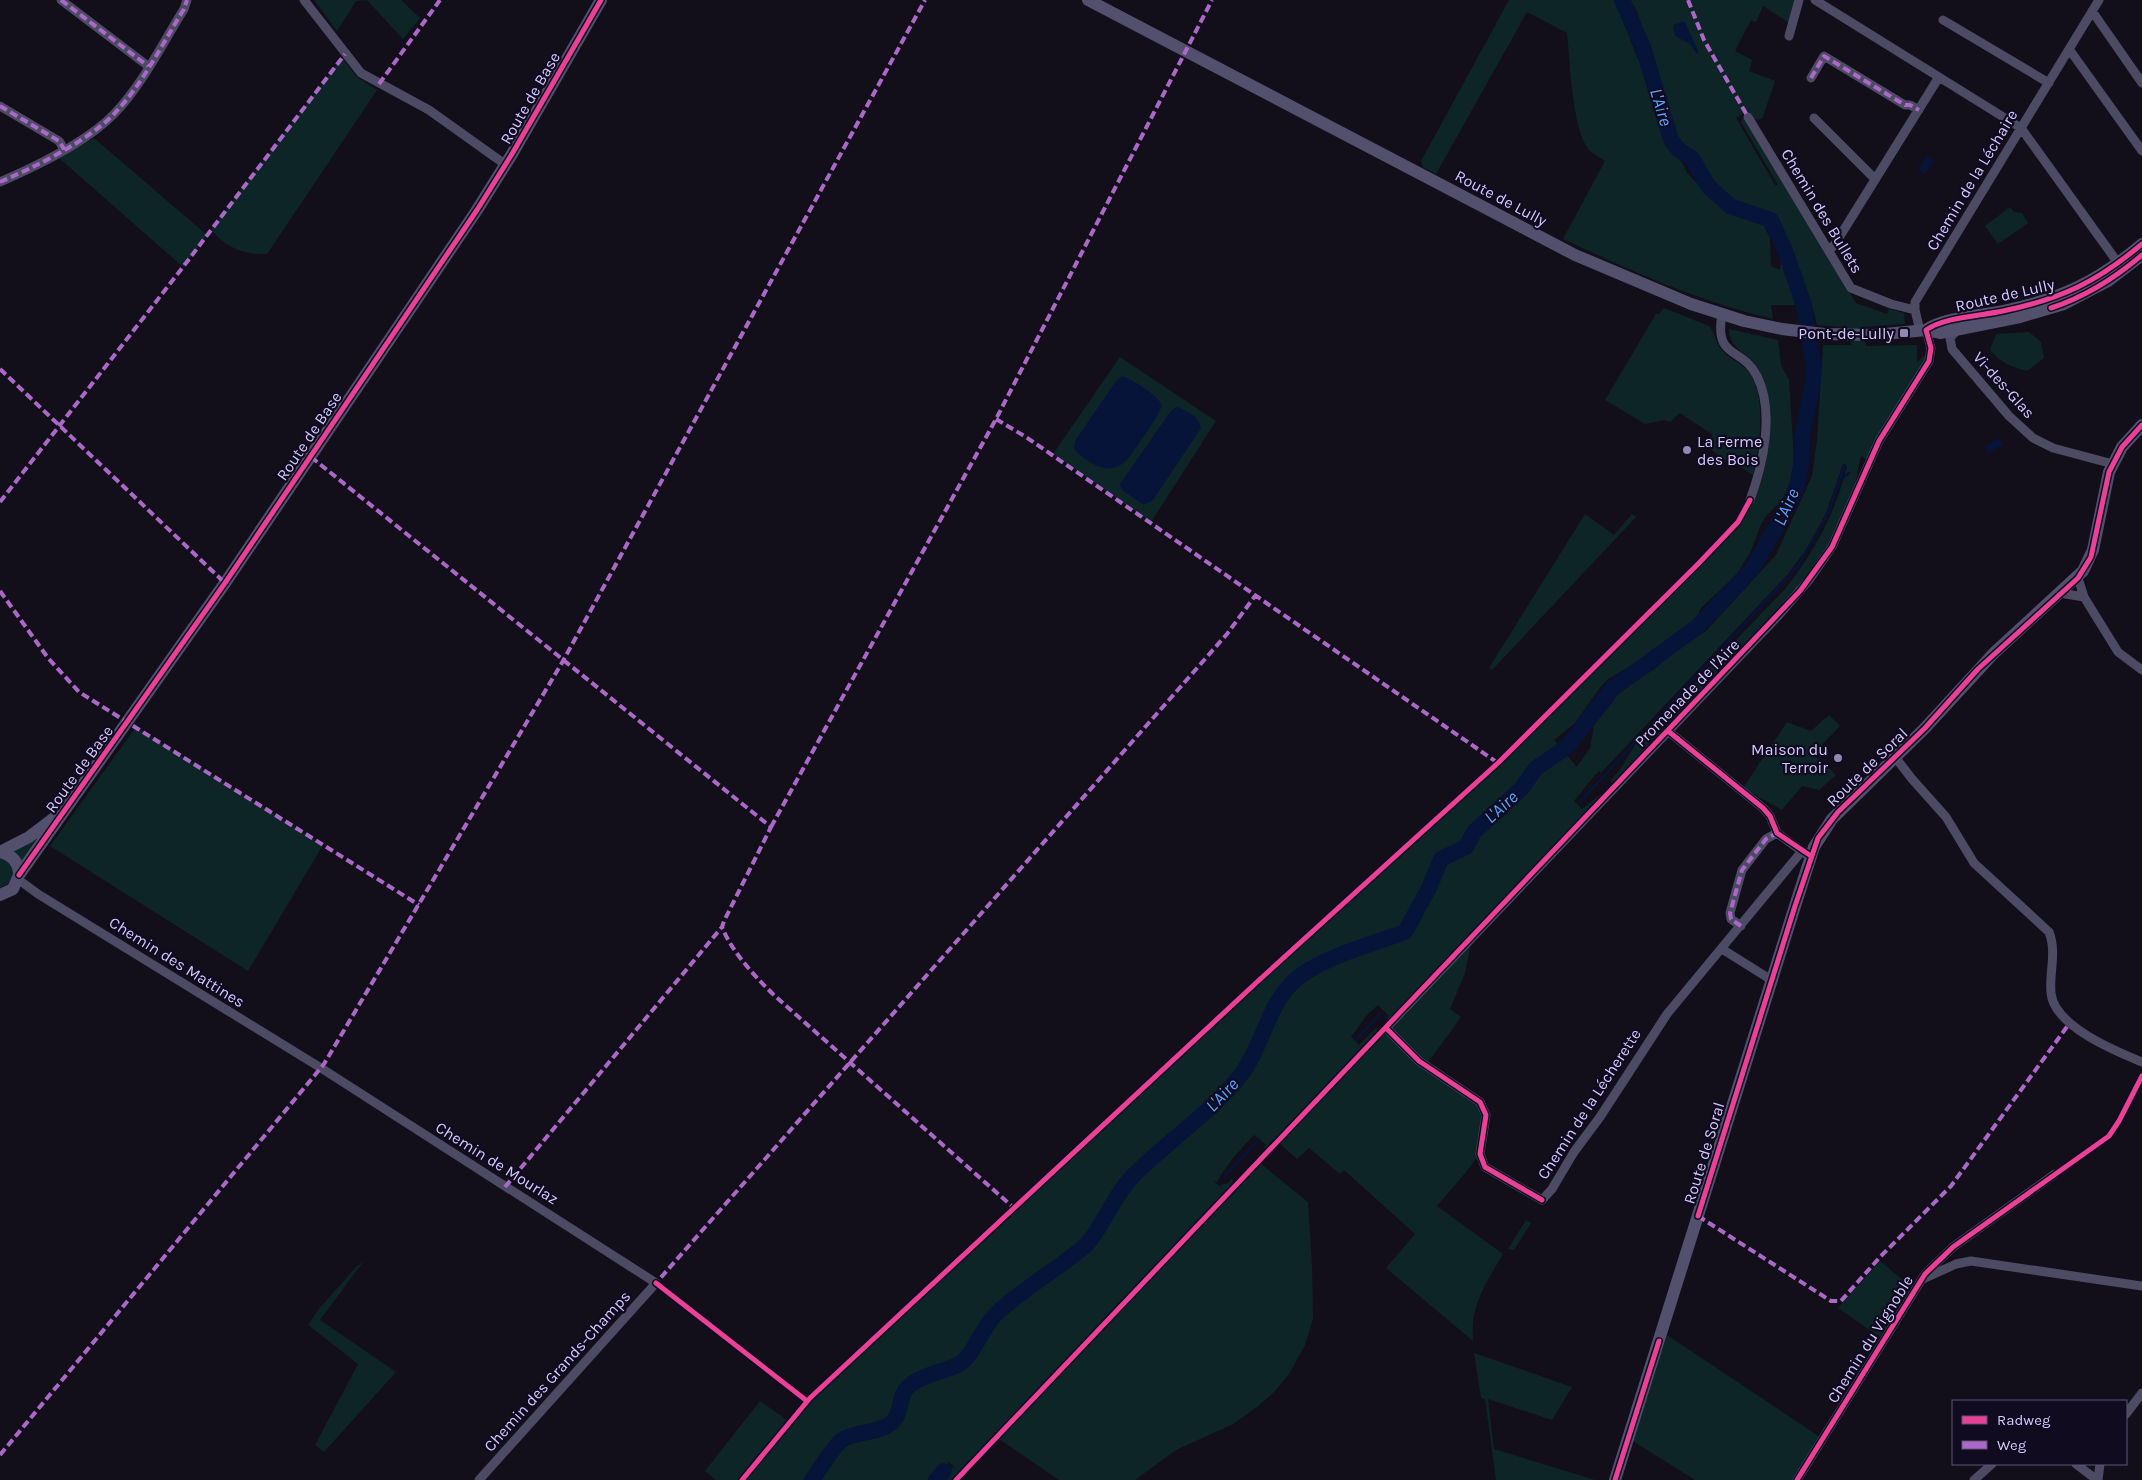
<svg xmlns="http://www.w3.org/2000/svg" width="2142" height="1480" font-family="Karla,sans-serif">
  <rect width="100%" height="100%" fill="#120f1a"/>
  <path fill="#0e2527" d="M 314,0 L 401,0 L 420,18 L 403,39 L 367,0 L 356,1 L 337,31 Z
    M 1509,0 L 1615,0 L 1637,57 L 1649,77 L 1658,111 L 1657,118 L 1665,141 L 1674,154 L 1679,156 L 1687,173 L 1715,201 L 1736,214 L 1742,214 L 1764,225 L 1770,239 L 1771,266 L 1780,270 L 1781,260 L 1786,261 L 1797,300 L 1794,305 L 1771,305 L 1773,319 C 1700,302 1631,271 1563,239 L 1605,161 C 1600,157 1590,153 1587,147 C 1572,126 1570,60 1567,33 L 1527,12 L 1436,174 L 1423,167 L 1421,161 Z
    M 1630,0 L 1797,0 L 1791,24 L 1763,6 L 1756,22 L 1751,20 L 1735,51 L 1752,60 L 1749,71 L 1775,81 L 1762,119 C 1755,120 1750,119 1746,112 L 1736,118 L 1775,185 L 1778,185 L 1741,122 L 1743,118 L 1747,119 L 1856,303 L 1887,314 L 1889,309 L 1904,313 L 1905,324 L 1862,327 L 1866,346 L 1917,345 L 1917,363 L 1923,356 L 1928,356 L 1868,458 L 1865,459 L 1863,456 L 1860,458 L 1855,488 L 1833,539 L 1795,593 L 1614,785 L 1610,781 L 1619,771 L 1635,745 L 1785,589 C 1815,551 1836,512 1847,466 L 1843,464 L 1826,513 L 1808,547 L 1788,574 L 1601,773 L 1599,771 C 1589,781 1583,791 1574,801 L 1582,809 L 1601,794 L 1603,796 L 1390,1021 L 1387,1018 L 1389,1016 L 1378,1005 L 1367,1015 L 1351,1037 L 1359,1045 L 1375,1029 L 1378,1028 L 1377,1030 L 1379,1032 L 1266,1150 L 1264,1148 L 1266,1145 L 1254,1135 C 1242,1147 1224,1168 1217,1182 L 1213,1180 L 1222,1189 L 1220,1185 L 1228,1183 L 1232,1178 L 1234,1183 L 952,1480 L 943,1480 L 949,1474 L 952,1467 L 956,1469 L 947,1460 L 949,1464 L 941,1467 L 930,1480 L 716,1480 L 705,1471 L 760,1401 L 790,1422 L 810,1398 L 1257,982 L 1498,763 L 1699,563 L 1738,522 L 1750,500 L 1754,501 C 1769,463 1772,434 1765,394 C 1763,386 1762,376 1758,368 C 1748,353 1729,349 1729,329 L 1778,340 L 1781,365 L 1789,380 L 1794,459 L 1791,478 L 1784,498 L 1767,515 L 1761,524 L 1751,551 L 1737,574 L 1699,610 L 1699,615 L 1684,630 L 1652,650 L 1646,657 L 1608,679 L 1601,686 L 1575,723 L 1554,740 L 1577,767 L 1590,748 L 1594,725 L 1620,692 L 1657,667 L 1674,651 L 1706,631 L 1776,555 L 1812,476 L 1817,439 L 1823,345 L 1852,345 L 1843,327 L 1817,325 C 1808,286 1792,248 1774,212 L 1758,212 L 1740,206 L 1728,199 L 1709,180 L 1694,156 L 1673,132 L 1650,48 L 1636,9 Z
    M 342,58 L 358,78 L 377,90 L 267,254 C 245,255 225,248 211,229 Z
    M 94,138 L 207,235 L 183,267 L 59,158 Z
    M 2010,207 L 2014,212 L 2022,213 L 2028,223 L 1998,244 L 1985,226 Z
    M 1664,308 L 1709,326 C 1715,332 1715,342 1721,349 C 1728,359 1740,362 1748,371 C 1767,395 1760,447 1753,475 L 1732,462 L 1730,463 L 1704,445 L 1713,435 L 1680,413 L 1670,422 L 1664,420 L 1645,424 L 1605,400 L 1656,314 L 1659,314 Z
    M 2029,332 L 2041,342 L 2044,358 L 2027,371 C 2011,367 2001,363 1990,350 L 1996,334 Z
    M 1120,357 L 1216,421 L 1151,522 L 1053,454 Z
    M 1585,514 L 1614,535 L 1632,514 L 1636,517 L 1492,670 L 1489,668 Z
    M 1829,715 L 1840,726 L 1813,754 L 1836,775 L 1819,790 L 1802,786 L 1782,810 L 1743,788 L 1787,722 L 1811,731 Z
    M 136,727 L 323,845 L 248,971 L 50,846 Z
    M 39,836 L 24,863 L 13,851 Z
    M 0,858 C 13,861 15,871 11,882 L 0,888 Z
    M 1471,943 L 1465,973 L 1450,1009 L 1461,1017 L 1424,1068 L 1476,1103 C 1485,1114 1482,1143 1477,1156 C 1473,1166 1445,1196 1437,1206 L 1503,1254 C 1485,1285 1470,1305 1473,1341 L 1386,1268 L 1415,1234 L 1344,1170 L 1340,1174 L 1309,1148 L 1297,1159 L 1279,1143 Z
    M 1260,1163 L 1308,1202 L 1312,1265 L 1313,1319 L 1305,1345 L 1289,1374 L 1274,1392 L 1257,1407 L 1233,1424 L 1176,1450 L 1135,1480 L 1059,1480 L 999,1439 Z
    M 1526,1220 L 1531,1223 L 1514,1250 L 1508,1249 Z
    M 1880,1261 L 1911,1287 L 1880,1337 L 1838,1308 Z
    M 363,1262 L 320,1320 L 396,1372 L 324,1452 L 315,1445 L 358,1364 L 308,1325 L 318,1310 L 357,1266 Z
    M 1667,1335 L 1820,1437 L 1794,1480 L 1695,1480 L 1633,1441 Z
    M 1474,1353 L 1572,1387 L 1552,1420 L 1488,1399 L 1494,1449 L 1595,1480 L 1496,1480 L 1485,1399 L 1481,1398 Z"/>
  <path fill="#07143a" d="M 1682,22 L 1685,22 L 1699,53 L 1696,53 L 1690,44 L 1675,36 L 1673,25 Z
    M 1927,156 L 1934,160 L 1925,174 L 1918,170 Z
    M 1122,376 C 1132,379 1160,396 1162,406 C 1156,419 1148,431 1139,443 C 1134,450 1129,459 1122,464 C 1106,476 1085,461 1074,449 L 1075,441 L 1116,381 Z
    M 1178,407 C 1187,411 1200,417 1201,428 L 1153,500 L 1144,505 L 1122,490 L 1120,484 L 1168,415 L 1173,409 Z
    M 2000,438 L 2003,445 L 1988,453 L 1985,446 Z"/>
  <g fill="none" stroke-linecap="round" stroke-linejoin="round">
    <path stroke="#07143a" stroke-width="2.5" d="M 1840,480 L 1849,473
      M 1580,802 L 1797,567 L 1828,513 L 1845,465
      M 1356,1040 L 1380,1014
      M 1224,1177 L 1259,1139"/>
    <path stroke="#07143a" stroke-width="16" d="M 812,1480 C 818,1472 835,1444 842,1440 C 856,1431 876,1434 890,1424 C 903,1415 897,1398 908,1387 C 921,1374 947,1372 961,1363 C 973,1355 983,1327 995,1315 C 1015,1296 1039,1280 1062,1264 C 1070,1257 1081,1251 1088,1243 C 1105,1223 1113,1196 1133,1176 C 1167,1141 1209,1115 1240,1076 C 1262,1048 1266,1010 1291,984 C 1315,959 1372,944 1405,932 L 1429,888 L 1441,859 L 1466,847 L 1474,832 L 1522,788 L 1536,768 L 1567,747 L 1612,689 L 1697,627 L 1752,569 L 1789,504 L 1797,486 L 1801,466 L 1802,434 L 1812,389 L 1814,368 L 1804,306 L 1786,253 L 1771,220 L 1730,206 L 1708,186 L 1692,158 L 1679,150 L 1671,140 L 1643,47 L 1622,0
      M 936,1480 L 944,1471"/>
    <path stroke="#4d4a64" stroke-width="9" d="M 61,0 L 148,66
      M 304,0 L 361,73 L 429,110 L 506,165
      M 1815,0 L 2021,128 L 2118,263
      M 2092,11 L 2142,83
      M 1943,20 L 2049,83
      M 1789,36 L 1799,0
      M 2069,49 L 2142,151
      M 1811,78 L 1824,56 L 1905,105 L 1910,105 L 1919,110
      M 0,106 L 59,141 L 64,149
      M 1748,117 L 1851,288 L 1891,304 L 1915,310
      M 1814,118 L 1875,179
      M 0,182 C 35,167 88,141 114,114 C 143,84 162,44 184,9 L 187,0
      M 1829,251 L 1835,244 L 1939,77
      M 1722,314 C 1714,360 1742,346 1757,376 C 1775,412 1763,465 1750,500
      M 1957,330 L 1950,338 L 1952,349 L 2009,416 L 2033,438 L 2053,448 L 2113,464
      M 1920,331 L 1915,310 L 1915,302 L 2099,0
      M 2078,578 L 2084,597 L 2118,652 L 2142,670
      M 2060,593 L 2084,597
      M 1668,731 L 1763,808 L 1770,816 L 1777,833 L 1806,854
      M 1895,757 L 1912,779 L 1946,817 L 1974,863 L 2049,932 C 2057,952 2049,973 2051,993 C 2054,1026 2115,1051 2142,1062
      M 1802,851 L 1667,1014 L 1600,1117 L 1574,1152 L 1552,1189 L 1542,1200 L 1485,1167 L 1480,1154 L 1486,1115 L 1480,1102 L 1419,1061 L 1386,1028 L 1778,616 L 1809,580 L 1832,547 L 1879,441 L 1929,361 L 1931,348 L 1926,330
      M 19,880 L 38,894 L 321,1068 L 656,1283 L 479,1480
      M 1741,926 L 1731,919 L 1730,913 L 1742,870 L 1766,839 L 1777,833
      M 1722,949 L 1773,981
      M 1923,1279 L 1956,1264 L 1971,1261 L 2142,1286
      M 2126,1414 L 2142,1393
      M 2076,1464 L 2097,1480
      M 1797,1480 L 1925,1274 L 1953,1247 L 2055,1174
      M 1974,1480 L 1992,1464
      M 2098,1480 L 2100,1464"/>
    <path stroke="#53506e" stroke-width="12" d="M 1088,0 L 1575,255 L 1691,304 L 1744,321 L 1782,329 L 1824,334 L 1875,335 L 1926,330 L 1940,333 L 2020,317 L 2064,304 L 2108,281 L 2142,255
      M 1926,330 C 1945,317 1980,316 2003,311 C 2061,299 2097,282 2142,244
      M 0,852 L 29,837 L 54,818
      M 0,852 C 13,855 19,863 19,875 L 13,889 L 0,895
      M 19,875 L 225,583 L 477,210 L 512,154 L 601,0
      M 1615,1480 L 1795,906 L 1814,847 L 1832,819 L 1925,728 L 1994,653 L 2083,571 L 2093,550 L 2109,472 L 2122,447 L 2142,425"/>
    <path stroke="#ac68c9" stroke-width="4" stroke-dasharray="8 4" stroke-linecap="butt" d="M 61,0 L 148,66
      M 1688,0 L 1704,40 L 1748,117
      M 1811,78 L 1824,56 L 1905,105 L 1910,105 L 1919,110
      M 379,84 L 440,0
      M 0,106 L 59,141 L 64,149
      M 0,182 C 35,167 88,141 114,114 C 143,84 162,44 184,9 L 187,0
      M 0,369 L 225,583
      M 996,419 L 1026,437 L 1498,763
      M 311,457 L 771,827 L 724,921 L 722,927 C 731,951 757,979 775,996 L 1014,1208
      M 0,502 L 183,267 L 345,54
      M 0,591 L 48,658 L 79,692 L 419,905
      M 771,827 L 996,419 L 1212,0
      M 1741,926 L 1731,919 L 1730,913 L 1742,870 L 1766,839 L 1777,833
      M 505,1187 L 722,927
      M 1698,1216 L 1831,1301 L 1841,1301 L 1880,1257 L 1951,1186 L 2069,1024
      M 660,1285 L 656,1283 L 1227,634 L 1255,596
      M 0,1455 L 324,1064 L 563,661 L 925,0"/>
    <g stroke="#100b1f" stroke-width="8">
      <path id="cycleway" d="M 2051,308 C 2085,297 2115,278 2142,255
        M 1668,731 L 1763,808 L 1770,816 L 1777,833 L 1811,856
        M 19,875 L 225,583 L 477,210 L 512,154 L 601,0
        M 1386,1028 L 1419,1061 L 1480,1102 L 1486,1115 L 1480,1154 L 1485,1167 L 1542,1200
        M 1698,1216 L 1795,906 L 1818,838 L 1838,812 L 1925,728 L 1978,669 L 2078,578 L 2091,557 L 2109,472 L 2122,447 L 2142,425
        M 656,1283 L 807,1401
        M 742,1480 L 810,1398 L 1257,982 L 1498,763 L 1699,563 L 1738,522 L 1750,500
        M 956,1480 L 1800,591 L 1832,547 L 1879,441 L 1929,361 L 1931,348 L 1926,330 C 1945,317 1980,316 2003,311 C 2061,299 2097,282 2142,244
        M 1615,1480 L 1659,1341
        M 1797,1480 L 1925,1274 L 1953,1247 L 2109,1136 L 2119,1121 L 2142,1076"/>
    </g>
    <use href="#cycleway" stroke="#ea4096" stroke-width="5"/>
  </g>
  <g fill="#8f88af" stroke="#100b1f" stroke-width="2">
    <rect x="1899" y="328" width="10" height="10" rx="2.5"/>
    <circle cx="1687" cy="450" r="5"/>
    <circle cx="1838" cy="758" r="5"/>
  </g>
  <g text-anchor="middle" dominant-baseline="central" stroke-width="4.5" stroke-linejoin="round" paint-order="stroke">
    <g font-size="16" fill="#d3c9ff" stroke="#100b1f">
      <text transform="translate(530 98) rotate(-60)">Route de Base</text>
      <text transform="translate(1972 180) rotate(-59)">Chemin de la Léchaire</text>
      <text transform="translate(1501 198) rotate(28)">Route de Lully</text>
      <text transform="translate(1822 211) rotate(59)">Chemin des Bullets</text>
      <text transform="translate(2005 295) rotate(-13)">Route de Lully</text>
      <text transform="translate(2004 385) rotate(48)">Vi-des-Glas</text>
      <text transform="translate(309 436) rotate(-56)">Route de Base</text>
      <text transform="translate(1687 693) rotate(-46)">Promenade de l'Aire</text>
      <text transform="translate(1867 767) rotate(-44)">Route de Soral</text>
      <text transform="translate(79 769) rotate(-54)">Route de Base</text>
      <text transform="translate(177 962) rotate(32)">Chemin des Mattines</text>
      <text transform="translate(1589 1104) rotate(-57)">Chemin de la Lécherette</text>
      <text transform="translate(1704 1153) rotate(-73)">Route de Soral</text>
      <text transform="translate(497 1163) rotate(32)">Chemin de Mourlaz</text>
      <text transform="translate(1870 1339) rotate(-58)">Chemin du Vignoble</text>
      <text transform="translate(557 1371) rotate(-48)">Chemin des Grands-Champs</text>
    </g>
    <g font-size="16" fill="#d3c9ff" stroke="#100b1f" text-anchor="end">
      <text x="1894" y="333">Pont-de-Lully</text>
      <text x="1697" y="441" text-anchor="start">La Ferme<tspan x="1697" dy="18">des Bois</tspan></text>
      <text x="1828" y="749">Maison du<tspan x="1828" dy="18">Terroir</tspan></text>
    </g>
    <g font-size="18" font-style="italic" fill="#57a3ff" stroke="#100b1f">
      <text transform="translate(1661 107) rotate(73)">L'Aire</text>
      <text transform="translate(1786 507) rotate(-66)">L'Aire</text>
      <text transform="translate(1501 807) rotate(-42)">L'Aire</text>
      <text transform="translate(1222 1095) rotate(-46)">L'Aire</text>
    </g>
  </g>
  <rect x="1952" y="1400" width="175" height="65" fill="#100b1f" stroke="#5e5779"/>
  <rect x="1962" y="1416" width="25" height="8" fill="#ea4096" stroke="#5e5779"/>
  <text x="1997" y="1425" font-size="15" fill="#d3c9ff">Radweg</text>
  <rect x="1962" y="1441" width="25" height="8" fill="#ac68c9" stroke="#5e5779"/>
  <text x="1997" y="1450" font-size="15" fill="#d3c9ff">Weg</text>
</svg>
